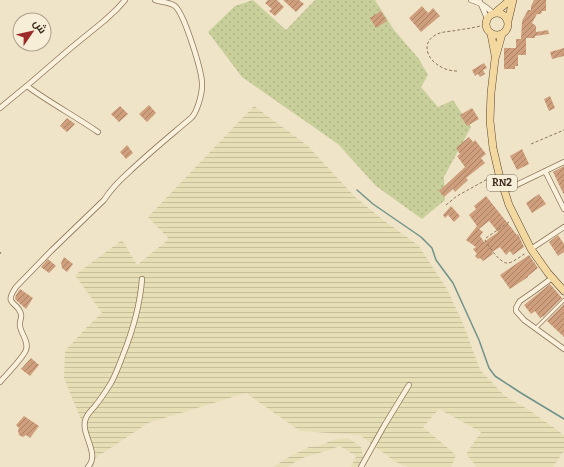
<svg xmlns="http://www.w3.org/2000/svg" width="564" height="467" font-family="Bitter,Cairo,serif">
  <defs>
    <pattern id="farmland-rules" width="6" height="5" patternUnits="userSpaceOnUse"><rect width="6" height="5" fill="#e6deb5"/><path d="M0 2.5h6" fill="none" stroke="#c6bf9b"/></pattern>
    <pattern id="grass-dots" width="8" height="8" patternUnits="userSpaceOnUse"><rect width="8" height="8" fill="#c9cf9b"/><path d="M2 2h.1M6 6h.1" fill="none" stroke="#aeb285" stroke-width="1.8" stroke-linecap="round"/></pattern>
    <pattern id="building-hatch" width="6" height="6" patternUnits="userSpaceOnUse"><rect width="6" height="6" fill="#cf9f7d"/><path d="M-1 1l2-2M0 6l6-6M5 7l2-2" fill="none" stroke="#a98266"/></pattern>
  </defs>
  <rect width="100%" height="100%" fill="#f0e4c8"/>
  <path fill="url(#farmland-rules)" d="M 254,106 L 308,146 L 355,197 L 383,220 L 418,245 L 447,289 L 464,326 L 480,370 L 505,396 L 529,410 L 564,435 L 564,451 L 553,467 L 477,467 L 466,454 L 481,432 L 439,409 L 423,427 L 456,455 L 451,467 L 408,467 L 394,461 L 360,435 L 300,431 L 246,393 L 148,423 L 94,459 L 82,422 L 64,378 L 65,351 L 87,327 L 102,313 L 75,275 L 122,240 L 137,265 L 169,239 L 148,217 Z
    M 348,438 L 361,447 L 363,457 L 358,467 L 351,467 L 356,456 L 340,446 L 326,451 L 302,458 L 287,467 L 273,467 L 287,458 L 309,447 L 318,446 L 336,439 Z"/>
  <path fill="url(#grass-dots)" d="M 253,0 L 286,30 L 315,0 L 375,0 L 394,30 L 419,59 L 428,75 L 421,87 L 438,107 L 453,100 L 471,127 L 444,177 L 445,200 L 422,219 L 376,186 L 338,144 L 242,77 L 208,32 L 235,6 Z"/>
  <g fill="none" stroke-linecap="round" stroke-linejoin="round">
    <path stroke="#6f938a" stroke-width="1.5" d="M 357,190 L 373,204 L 421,237 L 432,248 L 436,260 L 453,283 L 479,340 L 489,368 L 495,376 L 521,393 L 564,419"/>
  </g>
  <path fill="url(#building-hatch)" fill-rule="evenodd" d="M 268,0 L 277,0 L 284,7 L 275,16 L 269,11 L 272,9 L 265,3 Z
    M 283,0 L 299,0 L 304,4 L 296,12 Z
    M 534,0 L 546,0 L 546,11 L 542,11 L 541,14 L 537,14 L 532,23 L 536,26 L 536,32 L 548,30 L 549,34 L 535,36 L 535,38 L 526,38 L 526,55 L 518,55 L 518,66 L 515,66 L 515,69 L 504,69 L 504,48 L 516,48 L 516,39 L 521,39 L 522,21 L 528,10 L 531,10 L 531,6 Z
    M 422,6 L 428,13 L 433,8 L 440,16 L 421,32 L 409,18 Z
    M 381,11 L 387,21 L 376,28 L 370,18 Z
    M 564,48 L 564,56 L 552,59 L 550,52 Z
    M 484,63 L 487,68 L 483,70 L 485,74 L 480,77 L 478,74 L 475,76 L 472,70 Z
    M 550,96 L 555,108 L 549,111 L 544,99 Z
    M 149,105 L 156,113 L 147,122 L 139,114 Z
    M 120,106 L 128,114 L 119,122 L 111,114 Z
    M 472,108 L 479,119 L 467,126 L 460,115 Z
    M 67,118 L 75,124 L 67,132 L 60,126 Z
    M 469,137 L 473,142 L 475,140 L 486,154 L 481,158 L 485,163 L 466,178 L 468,180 L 455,192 L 453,189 L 444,197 L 439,191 L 465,167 L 457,156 L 460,154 L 456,148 Z
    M 127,145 L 133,153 L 126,159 L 120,152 Z
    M 522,149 L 529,164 L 517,170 L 510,156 Z
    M 564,166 L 564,195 L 553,172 Z
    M 539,194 L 546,204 L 532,213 L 526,203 Z
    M 486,196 L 517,235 L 518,234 L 524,247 L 513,255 L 510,251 L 506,255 L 500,247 L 492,252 L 493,254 L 483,261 L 480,258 L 478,259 L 475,256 L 477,254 L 473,249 L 476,247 L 466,240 L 477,226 L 469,215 L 476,209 L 474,206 ZM 489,221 L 498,232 L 484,242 L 480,236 L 483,232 L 479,229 Z
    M 451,206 L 460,216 L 454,222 L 448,215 L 445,218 L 443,215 Z
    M 558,235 L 564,244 L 564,252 L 558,256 L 549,242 Z
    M 529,255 L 538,268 L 528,276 L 528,277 L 510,289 L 500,275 Z
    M 64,257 L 73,264 L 67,272 L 62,268 L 61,263 Z
    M 48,259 L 56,266 L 49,273 L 41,267 Z
    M 550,284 L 562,298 L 543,317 L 543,316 L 540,318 L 535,311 L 531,314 L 524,305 Z
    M 20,289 L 33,298 L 26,309 L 15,299 L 16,295 Z
    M 564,304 L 564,337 L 547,321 Z
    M 31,358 L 39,365 L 30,376 L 21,369 Z
    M 24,416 L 39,426 L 30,438 L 26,435 L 23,437 L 19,435 L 18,430 L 19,428 L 16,425 Z"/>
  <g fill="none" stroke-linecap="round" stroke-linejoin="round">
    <g stroke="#8d765c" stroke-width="4">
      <path id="lane" d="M 536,328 L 564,300"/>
    </g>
    <g stroke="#8d765c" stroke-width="6">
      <path id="street" d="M 471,0 C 481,3 485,6 493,13
        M 480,2 L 487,18
        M 27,86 C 50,103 75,116 98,132
        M 0,108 L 29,84 L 72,47 L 104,21 L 117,9 L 125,0
        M 545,171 L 564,209
        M 504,191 L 564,162
        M 531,249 L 564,227
        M 552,278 L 533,292 L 520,301 L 518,304 L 516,308 L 516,311 L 524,320 L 564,349
        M 0,382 C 6,375 23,358 26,350 C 29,341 21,334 20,326 C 19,322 22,318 21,314 C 17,300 3,306 16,287 L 51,251 L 104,200 C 111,189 120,180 129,172 C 149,153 170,136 191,118 C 197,113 202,94 202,86 C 203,73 185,17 176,7 C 170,1 162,3 155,0
        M 88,467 C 101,453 79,433 86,418 C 88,413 92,410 95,406 C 101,399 106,391 111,383 C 116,374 119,365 123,355 C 133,330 140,306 142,279
        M 361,467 L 384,426 L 409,385"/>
    </g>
    <g stroke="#5b4430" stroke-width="8">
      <path id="primary" d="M 496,12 L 510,0
        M486 24a11 11 0 1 1 22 0a11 11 0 1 1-22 0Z
        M 508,21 L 513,0
        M 491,34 L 495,55
        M 502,34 L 495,59 L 491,93 L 490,121 L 493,148 L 499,174 L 509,205 L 531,249 L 548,273 L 564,291"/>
    </g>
    <path stroke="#8d765c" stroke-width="1" stroke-dasharray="3 2" stroke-linecap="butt" d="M 457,71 C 447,71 439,67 432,60 C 426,53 424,42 434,36 C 440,31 450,32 458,30 C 467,29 476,27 485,25
      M 531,144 L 564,130
      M 446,205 L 457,196 L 493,176
      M 509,222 L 486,238 L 485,240 L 486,242 C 490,248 501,265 509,263 C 515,261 521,256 526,253
      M 0,254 L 1,252"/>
    <use href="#lane" stroke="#faf1dc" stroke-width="2.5"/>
    <use href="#street" stroke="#faf1dc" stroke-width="4.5"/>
    <use href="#primary" stroke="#f3d9a0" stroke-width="7"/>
  </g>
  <g text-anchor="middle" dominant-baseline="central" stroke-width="3" stroke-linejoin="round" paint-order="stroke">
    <rect fill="#f7eed8" stroke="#756857" stroke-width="1" x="487" y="175" width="30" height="16" rx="3"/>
    <g font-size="10" font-weight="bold" fill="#3d2e20">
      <text x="502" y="183">RN2</text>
    </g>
  </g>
  <g transform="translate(32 32) rotate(56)"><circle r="19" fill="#f7eed8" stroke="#ada18e"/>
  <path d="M0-3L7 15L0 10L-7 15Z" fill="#9e2a2b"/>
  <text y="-6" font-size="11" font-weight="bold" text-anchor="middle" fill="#3d2e20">ش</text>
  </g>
</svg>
